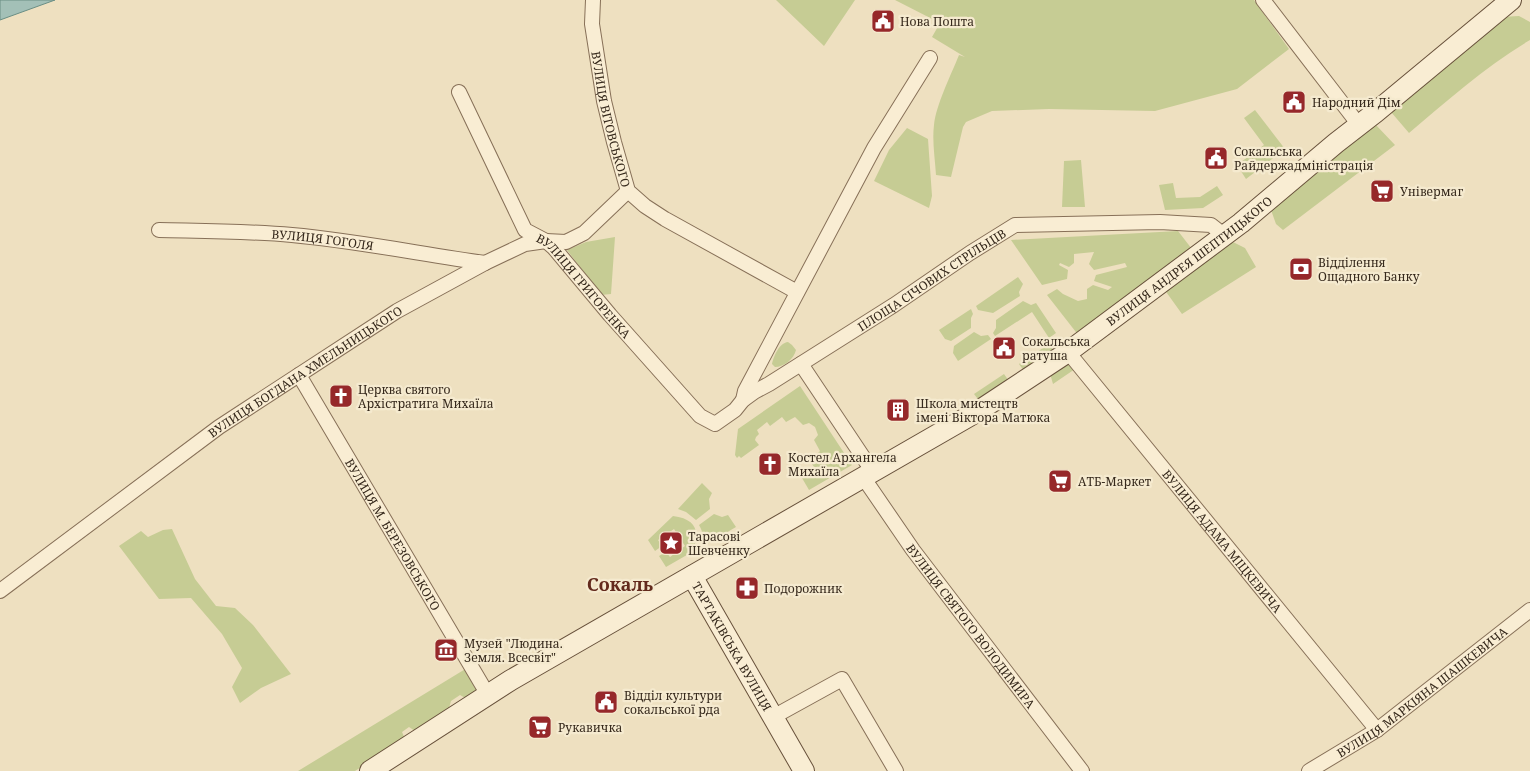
<svg xmlns="http://www.w3.org/2000/svg" width="1530" height="771" font-family="'Noto Serif',serif">
  <rect width="100%" height="100%" fill="#eee0c0"/>
  <path fill="#c6cc94" d="M 776,0 L 855,0 L 824,46 Z
    M 895,0 L 1254,0 L 1289,49 L 1237,89 L 1155,111 L 1049,109 L 992,111 L 966,122 L 963,127 L 951,177 L 936,175 C 935,159 932,141 934,125 C 936,105 951,75 959,55 L 965,57 L 932,37 L 940,23 Z
    M 1519,16 L 1530,22 L 1530,40 C 1486,66 1448,100 1409,133 L 1391,112 L 1501,17 Z
    M 1255,110 L 1285,149 L 1246,179 L 1237,165 L 1264,145 L 1244,118 Z
    M 1375,124 L 1395,145 L 1283,230 L 1276,224 L 1271,210 L 1323,164 Z
    M 907,128 L 928,139 L 932,196 L 929,208 L 874,181 L 889,150 Z
    M 1081,160 L 1085,207 L 1062,207 L 1064,161 Z
    M 1173,183 L 1176,198 L 1200,197 L 1217,186 L 1223,195 L 1203,208 L 1165,210 L 1159,185 Z
    M 1178,231 L 1195,253 L 1079,336 L 1047,295 L 1057,289 L 1063,294 L 1078,301 L 1087,299 L 1087,289 L 1093,285 L 1108,290 L 1112,287 L 1094,281 L 1096,275 L 1127,267 L 1125,263 L 1094,270 L 1089,264 L 1094,252 L 1074,254 L 1074,263 L 1069,267 L 1060,263 L 1059,265 L 1068,270 L 1067,279 L 1042,285 L 1011,240 Z
    M 615,237 L 611,294 L 601,295 L 567,250 L 586,242 Z
    M 1231,241 L 1245,248 L 1256,267 L 1182,314 L 1164,289 Z
    M 1018,277 L 1023,284 L 1019,292 L 1020,296 L 993,313 L 978,310 L 976,306 Z
    M 1023,301 L 1031,305 L 1036,303 L 1056,333 L 1049,338 L 1032,312 L 995,336 L 993,333 L 996,328 L 996,320 Z
    M 971,309 L 973,314 L 971,318 L 971,328 L 951,341 L 945,339 L 939,330 Z
    M 974,332 L 981,336 L 988,335 L 991,339 L 958,361 L 953,353 L 954,346 Z
    M 788,342 L 792,345 L 796,350 C 794,359 784,367 775,367 L 772,364 C 774,356 779,343 788,342 Z
    M 1049,344 L 1056,354 L 1026,374 L 1019,364 Z
    M 1067,360 L 1075,369 L 1053,384 L 1049,370 Z
    M 1004,374 L 1011,384 L 981,403 L 974,394 Z
    M 800,386 L 852,465 L 809,490 L 802,478 L 814,467 L 810,461 L 820,451 L 814,440 L 818,435 L 815,427 L 809,423 L 803,425 L 795,417 L 786,422 L 782,417 L 770,426 L 767,422 L 757,430 L 759,434 L 756,437 L 755,440 L 759,445 L 741,458 L 739,456 L 737,458 L 735,455 L 738,429 Z
    M 702,483 L 712,493 L 709,499 L 710,509 L 696,520 L 686,512 L 678,509 Z
    M 714,514 L 722,517 L 728,515 L 736,527 L 700,548 C 703,539 704,533 699,525 Z
    M 673,516 C 696,519 701,531 692,552 L 666,567 L 659,556 L 666,552 L 670,557 L 685,546 L 674,529 L 658,540 L 662,546 L 655,551 L 648,540 Z
    M 172,529 L 195,579 L 216,606 L 235,608 L 253,625 L 291,674 L 261,688 L 240,703 L 232,687 L 242,668 L 222,634 L 191,598 L 159,599 L 119,546 L 141,531 L 148,537 L 163,530 Z
    M 467,668 L 479,691 L 467,699 L 460,695 L 451,701 L 449,708 L 415,731 L 409,727 L 402,732 L 405,739 L 355,771 L 298,771 Z"/>
  <path fill="#a3c0b7" stroke="#6a8e84" d="M 0,0 L 55,0 L 0,20 Z"/>
  <g fill="none" stroke-linecap="round" stroke-linejoin="round">
    <g stroke="#877058" stroke-width="16">
      <g id="street">
        <path id="s1" d="M 593,0 L 592,24 L 604,101 L 614,142 L 628,191 L 645,206 L 665,219 L 797,292"/>
        <path d="M 1263,0 L 1359,125"/>
        <path id="s2" d="M 459,92 L 525,230 L 546,241 L 554,248 L 610,315 L 700,416 L 715,424 L 735,410 L 743,400 L 754,392 L 769,384 L 894,305 L 970,253 L 1015,225 L 1160,222 L 1211,225 L 1225,236"/>
        <path id="s3" d="M 159,230 C 204,231 248,231 292,235 C 357,241 421,254 485,263"/>
        <path id="s4" d="M 1068,352 L 1377,730"/>
        <path d="M 801,364 L 873,472"/>
        <path id="s5" d="M 299,375 L 488,695"/>
        <path d="M 743,400 L 745,391 L 874,148 L 930,58"/>
        <path id="s6" d="M 863,477 L 913,550 L 1082,771"/>
        <path id="s7" d="M 0,591 L 219,427 L 397,311 L 485,263 L 525,244 L 546,241 L 566,242 L 584,233 L 628,191"/>
        <path d="M 773,717 L 842,679 L 896,771"/>
        <path id="s8" d="M 1309,771 L 1377,730 L 1530,610"/>
      </g>
    </g>
    <g stroke="#68513b" stroke-width="22">
      <g id="secondary">
        <path id="s9" d="M 692,576 L 804,771"/>
        <path id="s10" d="M 370,771 L 511,680 L 980,410 L 1068,352 L 1241,223 L 1336,143 L 1376,112 L 1511,0"/>
      </g>
    </g>
    <use href="#street" stroke="#f9edd3" stroke-width="14"/>
    <use href="#secondary" stroke="#f9edd3" stroke-width="20"/>
  </g>
  <defs>
    <g id="civic-square" transform="scale(1.25)"><rect x="-9" y="-9" width="18" height="18" rx="4" fill="#96282a" stroke="#f5eacf"/><path d="M-.6-6.5H3V-4.5H.6V-3L4-1V1h2V6H-6V1h2V-1L-.6-3ZM-1.2 2.5V6h2.4V2.5Z" fill="#fff"/></g>
    <g id="supermarket-square" transform="scale(1.25)"><rect x="-9" y="-9" width="18" height="18" rx="4" fill="#96282a" stroke="#f5eacf"/><path d="M-6-5.5h2.5l.6 2H6L4.5 2H-2.5L-4.4-4H-6ZM-1.5 3.2a1.3 1.3 0 1 0 .1 0ZM3 3.2a1.3 1.3 0 1 0 .1 0Z" fill="#fff"/></g>
    <g id="bank-square" transform="scale(1.25)"><rect x="-9" y="-9" width="18" height="18" rx="4" fill="#96282a" stroke="#f5eacf"/><path d="M-6-4H6V4H-6ZM0-2.3a2.3 2.3 0 1 0 0 4.6a2.3 2.3 0 1 0 0-4.6Z" fill="#fff"/></g>
    <g id="church-square" transform="scale(1.25)"><rect x="-9" y="-9" width="18" height="18" rx="4" fill="#96282a" stroke="#f5eacf"/><path d="M-1.2-6h2.4v3.5h3.3v2.4h-3.3V6h-2.4V-.1h-3.3v-2.4h3.3Z" fill="#fff"/></g>
    <g id="building-square" transform="scale(1.25)"><rect x="-9" y="-9" width="18" height="18" rx="4" fill="#96282a" stroke="#f5eacf"/><path d="M-4-6H4V6H1V3H-1V6H-4ZM-2.5-4.3h1.7v1.8h-1.7ZM.8-4.3h1.7v1.8H.8ZM-2.5-1h1.7V.8h-1.7ZM.8-1h1.7V.8H.8Z" fill="#fff"/></g>
    <g id="sight-square" transform="scale(1.25)"><rect x="-9" y="-9" width="18" height="18" rx="4" fill="#96282a" stroke="#f5eacf"/><path d="M0-6L1.8-2.2L6-1.7L2.9 1.2L3.7 5.4L0 3.3L-3.7 5.4L-2.9 1.2L-6-1.7L-1.8-2.2Z" fill="#fff"/></g>
    <g id="pharmacy-square" transform="scale(1.25)"><rect x="-9" y="-9" width="18" height="18" rx="4" fill="#96282a" stroke="#f5eacf"/><path d="M-2-6h4v4h4v4h-4v4h-4v-4h-4v-4h4Z" fill="#fff"/></g>
    <g id="museum-square" transform="scale(1.25)"><rect x="-9" y="-9" width="18" height="18" rx="4" fill="#96282a" stroke="#f5eacf"/><path d="M0-6L6-3V-2H-6V-3ZM-5-1h2V3h-2ZM-1-1h2V3h-2ZM3-1h2V3H3ZM-6 4H6V6H-6Z" fill="#fff"/></g>
  </defs>
  <g fill-rule="evenodd">
    <use href="#civic-square" x="883" y="21"/>
    <use href="#civic-square" x="1294" y="102"/>
    <use href="#civic-square" x="1216" y="158"/>
    <use href="#supermarket-square" x="1382" y="191"/>
    <use href="#bank-square" x="1301" y="269"/>
    <use href="#civic-square" x="1004" y="348"/>
    <use href="#church-square" x="341" y="396"/>
    <use href="#building-square" x="898" y="410"/>
    <use href="#church-square" x="770" y="464"/>
    <use href="#supermarket-square" x="1060" y="481"/>
    <use href="#sight-square" x="671" y="543"/>
    <use href="#pharmacy-square" x="747" y="588"/>
    <use href="#museum-square" x="446" y="650"/>
    <use href="#civic-square" x="606" y="702"/>
    <use href="#supermarket-square" x="540" y="727"/>
  </g>
  <g text-anchor="middle" dominant-baseline="central" stroke-width="4.5" stroke-linejoin="round" paint-order="stroke">
    <g font-size="12" fill="#36291c" stroke="#f5eacf" text-anchor="start">
      <text x="900" y="21">Нова Пошта</text>
      <text x="1312" y="102">Народний Дім</text>
      <text x="1234" y="151">Сокальська<tspan x="1234" dy="14">Райдержадміністрація</tspan></text>
      <text x="1400" y="191">Універмаг</text>
      <text x="1318" y="262">Відділення<tspan x="1318" dy="14">Ощадного Банку</tspan></text>
      <text x="1022" y="341">Сокальська<tspan x="1022" dy="14">ратуша</tspan></text>
      <text x="358" y="389">Церква святого<tspan x="358" dy="14">Архістратига Михаїла</tspan></text>
      <text x="916" y="403">Школа мистецтв<tspan x="916" dy="14">імені Віктора Матюка</tspan></text>
      <text x="788" y="457">Костел Архангела<tspan x="788" dy="14">Михаїла</tspan></text>
      <text x="1078" y="481">АТБ-Маркет</text>
      <text x="688" y="536">Тарасові<tspan x="688" dy="14">Шевченку</tspan></text>
      <text x="764" y="588">Подорожник</text>
      <text x="464" y="643">Музей "Людина.<tspan x="464" dy="14">Земля. Всесвіт"</tspan></text>
      <text x="624" y="695">Відділ культури<tspan x="624" dy="14">сокальської рда</tspan></text>
      <text x="558" y="727">Рукавичка</text>
    </g>
    <g font-size="12" fill="#36291c" stroke="#f5eacf">
      <text stroke="none"><textPath href="#s1" startOffset="121">ВУЛИЦЯ ВІТОВСЬКОГО</textPath></text>
      <text stroke="none"><textPath href="#s3" startOffset="164">ВУЛИЦЯ ГОГОЛЯ</textPath></text>
      <text stroke="none"><textPath href="#s10" startOffset="966">ВУЛИЦЯ АНДРЕЯ ШЕПТИЦЬКОГО</textPath></text>
      <text stroke="none"><textPath href="#s2" startOffset="688">ПЛОЩА СІЧОВИХ СТРІЛЬЦІВ</textPath></text>
      <text stroke="none"><textPath href="#s2" startOffset="235">ВУЛИЦЯ ГРИГОРЕНКА</textPath></text>
      <text stroke="none"><textPath href="#s7" startOffset="376">ВУЛИЦЯ БОГДАНА ХМЕЛЬНИЦЬКОГО</textPath></text>
      <text stroke="none"><textPath href="#s5" startOffset="185">ВУЛИЦЯ М. БЕРЕЗОВСЬКОГО</textPath></text>
      <text stroke="none"><textPath href="#s4" startOffset="244">ВУЛИЦЯ АДАМА МІЦКЕВИЧА</textPath></text>
      <text stroke="none"><textPath href="#s6" startOffset="184">ВУЛИЦЯ СВЯТОГО ВОЛОДИМИРА</textPath></text>
      <text stroke="none"><textPath href="#s9" startOffset="81">ТАРТАКІВСЬКА ВУЛИЦЯ</textPath></text>
      <text stroke="none"><textPath href="#s8" startOffset="138">ВУЛИЦЯ МАРКІЯНА ШАШКЕВИЧА</textPath></text>
    </g>
    <g font-size="18" font-weight="bold" fill="#632a1c" stroke="#f5eacf">
      <text x="620" y="584">Сокаль</text>
    </g>
  </g>
</svg>
